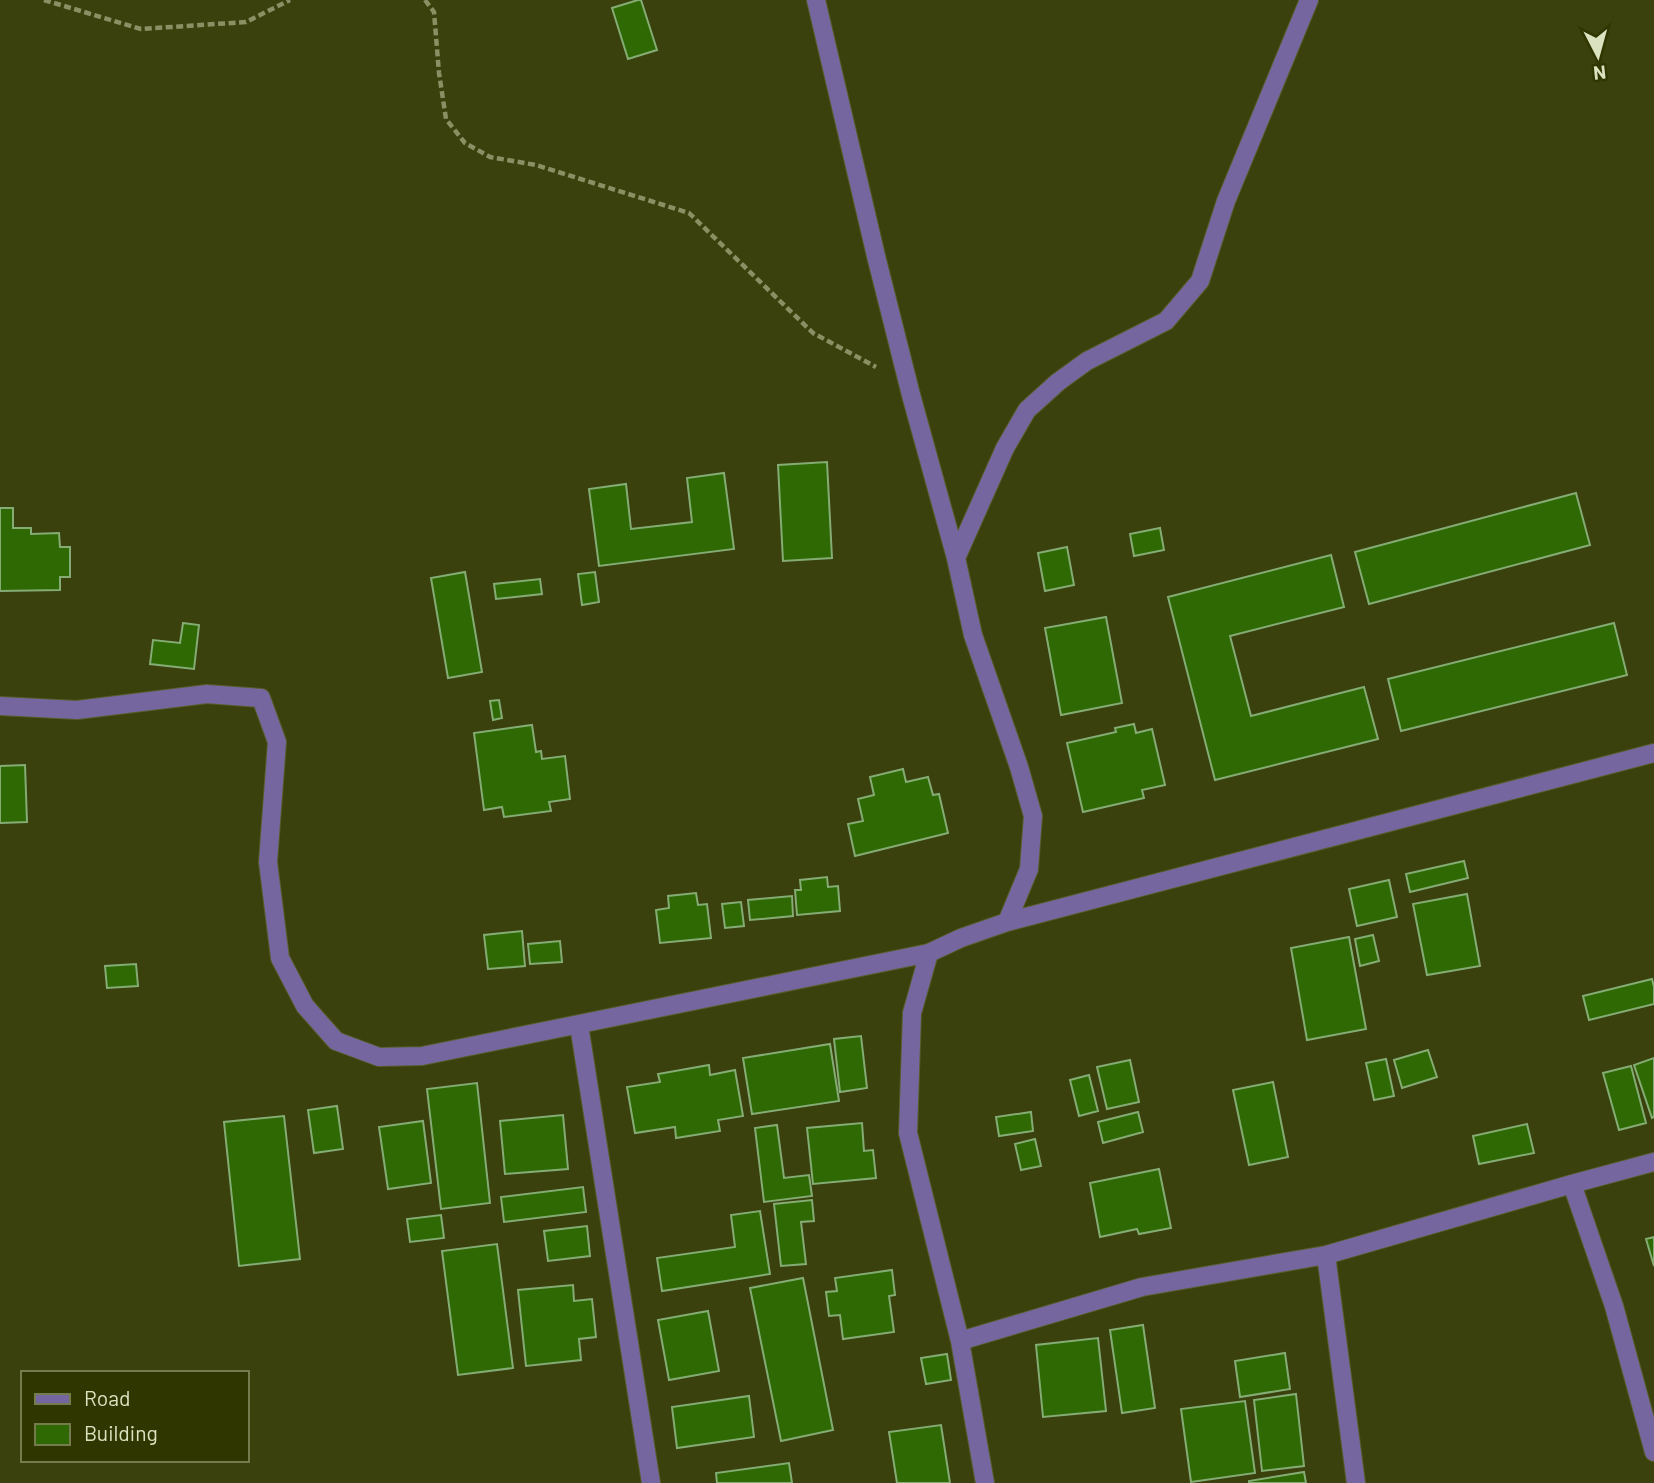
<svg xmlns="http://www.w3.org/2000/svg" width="1654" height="1483" font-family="Barlow,sans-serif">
  <rect width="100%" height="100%" fill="#3a410c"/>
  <path fill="#2e6903" stroke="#84ac74" stroke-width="2" d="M 638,0 L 641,0 L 657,50 L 628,59 L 612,8 Z
    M 827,462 L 832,558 L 783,561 L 778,465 Z
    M 724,473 L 734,549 L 599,566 L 589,489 L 626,484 L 631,529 L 692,522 L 687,478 Z
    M 1576,493 L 1590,545 L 1369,604 L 1355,552 Z
    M 0,508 L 13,508 L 13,528 L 31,528 L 31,534 L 59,533 L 60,547 L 70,547 L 70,577 L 60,577 L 60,590 L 0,591 Z
    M 1160,528 L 1164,550 L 1134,556 L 1130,534 Z
    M 1067,547 L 1074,585 L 1045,591 L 1038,553 Z
    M 1331,555 L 1344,607 L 1230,636 L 1251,716 L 1364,687 L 1378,739 L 1215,780 L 1168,597 Z
    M 465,572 L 482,672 L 448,678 L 431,578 Z
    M 595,572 L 599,602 L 582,605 L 578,574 Z
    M 540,579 L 542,594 L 496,599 L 494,584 Z
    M 1106,617 L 1122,703 L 1061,715 L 1045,628 Z
    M 183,623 L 199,625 L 194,669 L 150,664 L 153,640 L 180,643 Z
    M 1614,623 L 1627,675 L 1401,731 L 1388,679 Z
    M 499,700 L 502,718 L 493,720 L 490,701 Z
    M 1134,724 L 1136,733 L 1152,729 L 1165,785 L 1142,790 L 1144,798 L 1083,812 L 1067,743 L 1116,732 L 1115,728 Z
    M 532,725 L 536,752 L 541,751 L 542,759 L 565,756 L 570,799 L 549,802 L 551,811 L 504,817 L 502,807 L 484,810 L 474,733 Z
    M 25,765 L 27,822 L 0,823 L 0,766 Z
    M 903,769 L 906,782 L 928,777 L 933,795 L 939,794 L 948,833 L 855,856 L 848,824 L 863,821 L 858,799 L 874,795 L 870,777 Z
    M 1464,861 L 1468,878 L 1410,892 L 1406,874 Z
    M 827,877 L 828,887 L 838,886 L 840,911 L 797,915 L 795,890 L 801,890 L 800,880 Z
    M 1389,880 L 1397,917 L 1357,926 L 1349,889 Z
    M 696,893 L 698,905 L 707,904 L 711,938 L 660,943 L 656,910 L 669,908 L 668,896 Z
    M 1467,894 L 1480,966 L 1427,975 L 1413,904 Z
    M 792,896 L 793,916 L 750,920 L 748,900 Z
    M 741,902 L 744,926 L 725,928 L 722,904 Z
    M 522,931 L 525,966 L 488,969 L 484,935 Z
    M 1373,935 L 1379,961 L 1360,966 L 1355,939 Z
    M 1349,937 L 1366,1029 L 1307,1040 L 1291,948 Z
    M 560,941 L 562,962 L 530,964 L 528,944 Z
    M 136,964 L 138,986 L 107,988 L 105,966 Z
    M 1652,979 L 1654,987 L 1654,1004 L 1589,1020 L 1583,996 Z
    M 861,1036 L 867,1088 L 840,1092 L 834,1039 Z
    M 830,1044 L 839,1101 L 752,1114 L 743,1058 Z
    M 1428,1050 L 1437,1077 L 1402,1088 L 1394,1060 Z
    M 1654,1058 L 1654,1117 L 1652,1118 L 1634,1065 Z
    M 1386,1059 L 1394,1096 L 1374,1100 L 1366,1063 Z
    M 1130,1060 L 1139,1102 L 1107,1109 L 1097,1067 Z
    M 709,1065 L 710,1075 L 735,1070 L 743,1116 L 718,1120 L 720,1131 L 676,1138 L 675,1127 L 635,1133 L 627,1087 L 660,1082 L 658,1074 Z
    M 1631,1066 L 1646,1123 L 1619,1130 L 1603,1073 Z
    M 1089,1075 L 1098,1111 L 1079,1116 L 1070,1080 Z
    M 1273,1082 L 1288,1157 L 1249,1165 L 1233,1090 Z
    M 477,1083 L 490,1203 L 441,1209 L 427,1089 Z
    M 337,1106 L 343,1149 L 314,1153 L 308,1110 Z
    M 1031,1112 L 1033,1131 L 999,1136 L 996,1117 Z
    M 1138,1112 L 1143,1132 L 1103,1143 L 1098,1122 Z
    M 563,1115 L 568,1169 L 505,1174 L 500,1121 Z
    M 284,1116 L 300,1259 L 239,1266 L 224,1122 Z
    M 423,1121 L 431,1183 L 388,1189 L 379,1127 Z
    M 862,1123 L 864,1151 L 873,1150 L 876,1178 L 813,1184 L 807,1128 Z
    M 1527,1124 L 1534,1153 L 1479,1164 L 1473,1136 Z
    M 777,1125 L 784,1178 L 809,1175 L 812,1196 L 764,1202 L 755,1128 Z
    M 1035,1139 L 1041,1166 L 1021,1170 L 1015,1144 Z
    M 1159,1169 L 1171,1228 L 1139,1234 L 1137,1229 L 1100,1237 L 1090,1183 Z
    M 583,1187 L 586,1212 L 504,1222 L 501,1197 Z
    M 812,1200 L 814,1221 L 801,1222 L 806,1264 L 781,1266 L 774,1204 Z
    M 760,1211 L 770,1274 L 662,1291 L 657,1258 L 735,1247 L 731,1215 Z
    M 441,1215 L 444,1238 L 410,1242 L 407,1219 Z
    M 587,1226 L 590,1256 L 548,1261 L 544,1231 Z
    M 1654,1237 L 1654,1266 L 1646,1239 Z
    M 497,1244 L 513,1368 L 458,1375 L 442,1251 Z
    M 892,1270 L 895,1295 L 889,1296 L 894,1332 L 843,1339 L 840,1315 L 829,1316 L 826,1292 L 837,1291 L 835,1278 Z
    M 803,1278 L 833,1430 L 781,1441 L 750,1288 Z
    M 573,1285 L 574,1301 L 592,1299 L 596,1337 L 579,1339 L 581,1360 L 526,1366 L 518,1290 Z
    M 708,1311 L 719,1371 L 669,1380 L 658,1320 Z
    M 1143,1325 L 1155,1408 L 1122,1413 L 1110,1330 Z
    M 1098,1338 L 1106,1411 L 1043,1417 L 1036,1345 Z
    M 1285,1353 L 1290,1389 L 1240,1397 L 1235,1361 Z
    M 947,1354 L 951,1380 L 926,1384 L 921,1358 Z
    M 1296,1394 L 1304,1466 L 1262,1471 L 1254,1400 Z
    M 749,1396 L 754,1437 L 677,1448 L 672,1407 Z
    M 1245,1401 L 1255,1473 L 1191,1482 L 1181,1409 Z
    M 941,1425 L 950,1483 L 897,1483 L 889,1432 Z
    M 789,1463 L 792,1483 L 717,1483 L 716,1473 Z
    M 1304,1472 L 1306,1483 L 1249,1483 L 1249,1481 Z"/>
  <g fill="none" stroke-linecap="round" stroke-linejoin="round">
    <g stroke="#575e2c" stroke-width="20">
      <path id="street" d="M 816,0 L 876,256 L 911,395 L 956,558 L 973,635 L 1019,767 L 1033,816 L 1029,869 L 1007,922 L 961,938 L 929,953 L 912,1013 L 908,1133 L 960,1341 L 985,1483
        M 956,558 L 1005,448 L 1027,410 L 1058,382 L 1087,361 L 1166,321 L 1200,281 L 1226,201 L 1309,0
        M 0,706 L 77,710 L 207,694 L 261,698 L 277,742 L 268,862 L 280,958 L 305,1006 L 336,1041 L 379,1057 L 422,1056 L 929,953
        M 1007,922 L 1654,753
        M 579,1025 L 651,1483
        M 1572,1184 L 1614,1306 L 1654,1452
        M 1326,1255 L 1356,1483
        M 960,1341 L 1142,1287 L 1326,1255 L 1572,1184 L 1654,1162"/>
    </g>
    <path stroke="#899064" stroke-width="4.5" stroke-dasharray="7 3.5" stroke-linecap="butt" d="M 44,0 L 141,29 L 246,22 L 290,0
      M 425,0 L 434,12 L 439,73 L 446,119 L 465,143 L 490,157 L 536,165 L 689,213 L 813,333 L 876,367"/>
    <use href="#street" stroke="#76669f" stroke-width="18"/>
  </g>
  <rect x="21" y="1371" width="228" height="91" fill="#303600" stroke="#747b4d" stroke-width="2"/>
  <rect x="35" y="1394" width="35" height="10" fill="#76669f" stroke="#747b4d" stroke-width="2"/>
  <text x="84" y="1406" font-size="21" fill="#dbe2c0">Road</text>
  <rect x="35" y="1424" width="35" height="21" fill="#2e6903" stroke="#747b4d" stroke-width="2"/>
  <text x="84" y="1441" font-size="21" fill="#dbe2c0">Building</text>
  <g transform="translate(1598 56) rotate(174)" stroke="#303600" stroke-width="5" paint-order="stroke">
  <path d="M0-5L12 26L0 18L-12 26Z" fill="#dbe2c0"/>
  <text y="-10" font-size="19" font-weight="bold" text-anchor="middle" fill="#dbe2c0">N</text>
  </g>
</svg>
